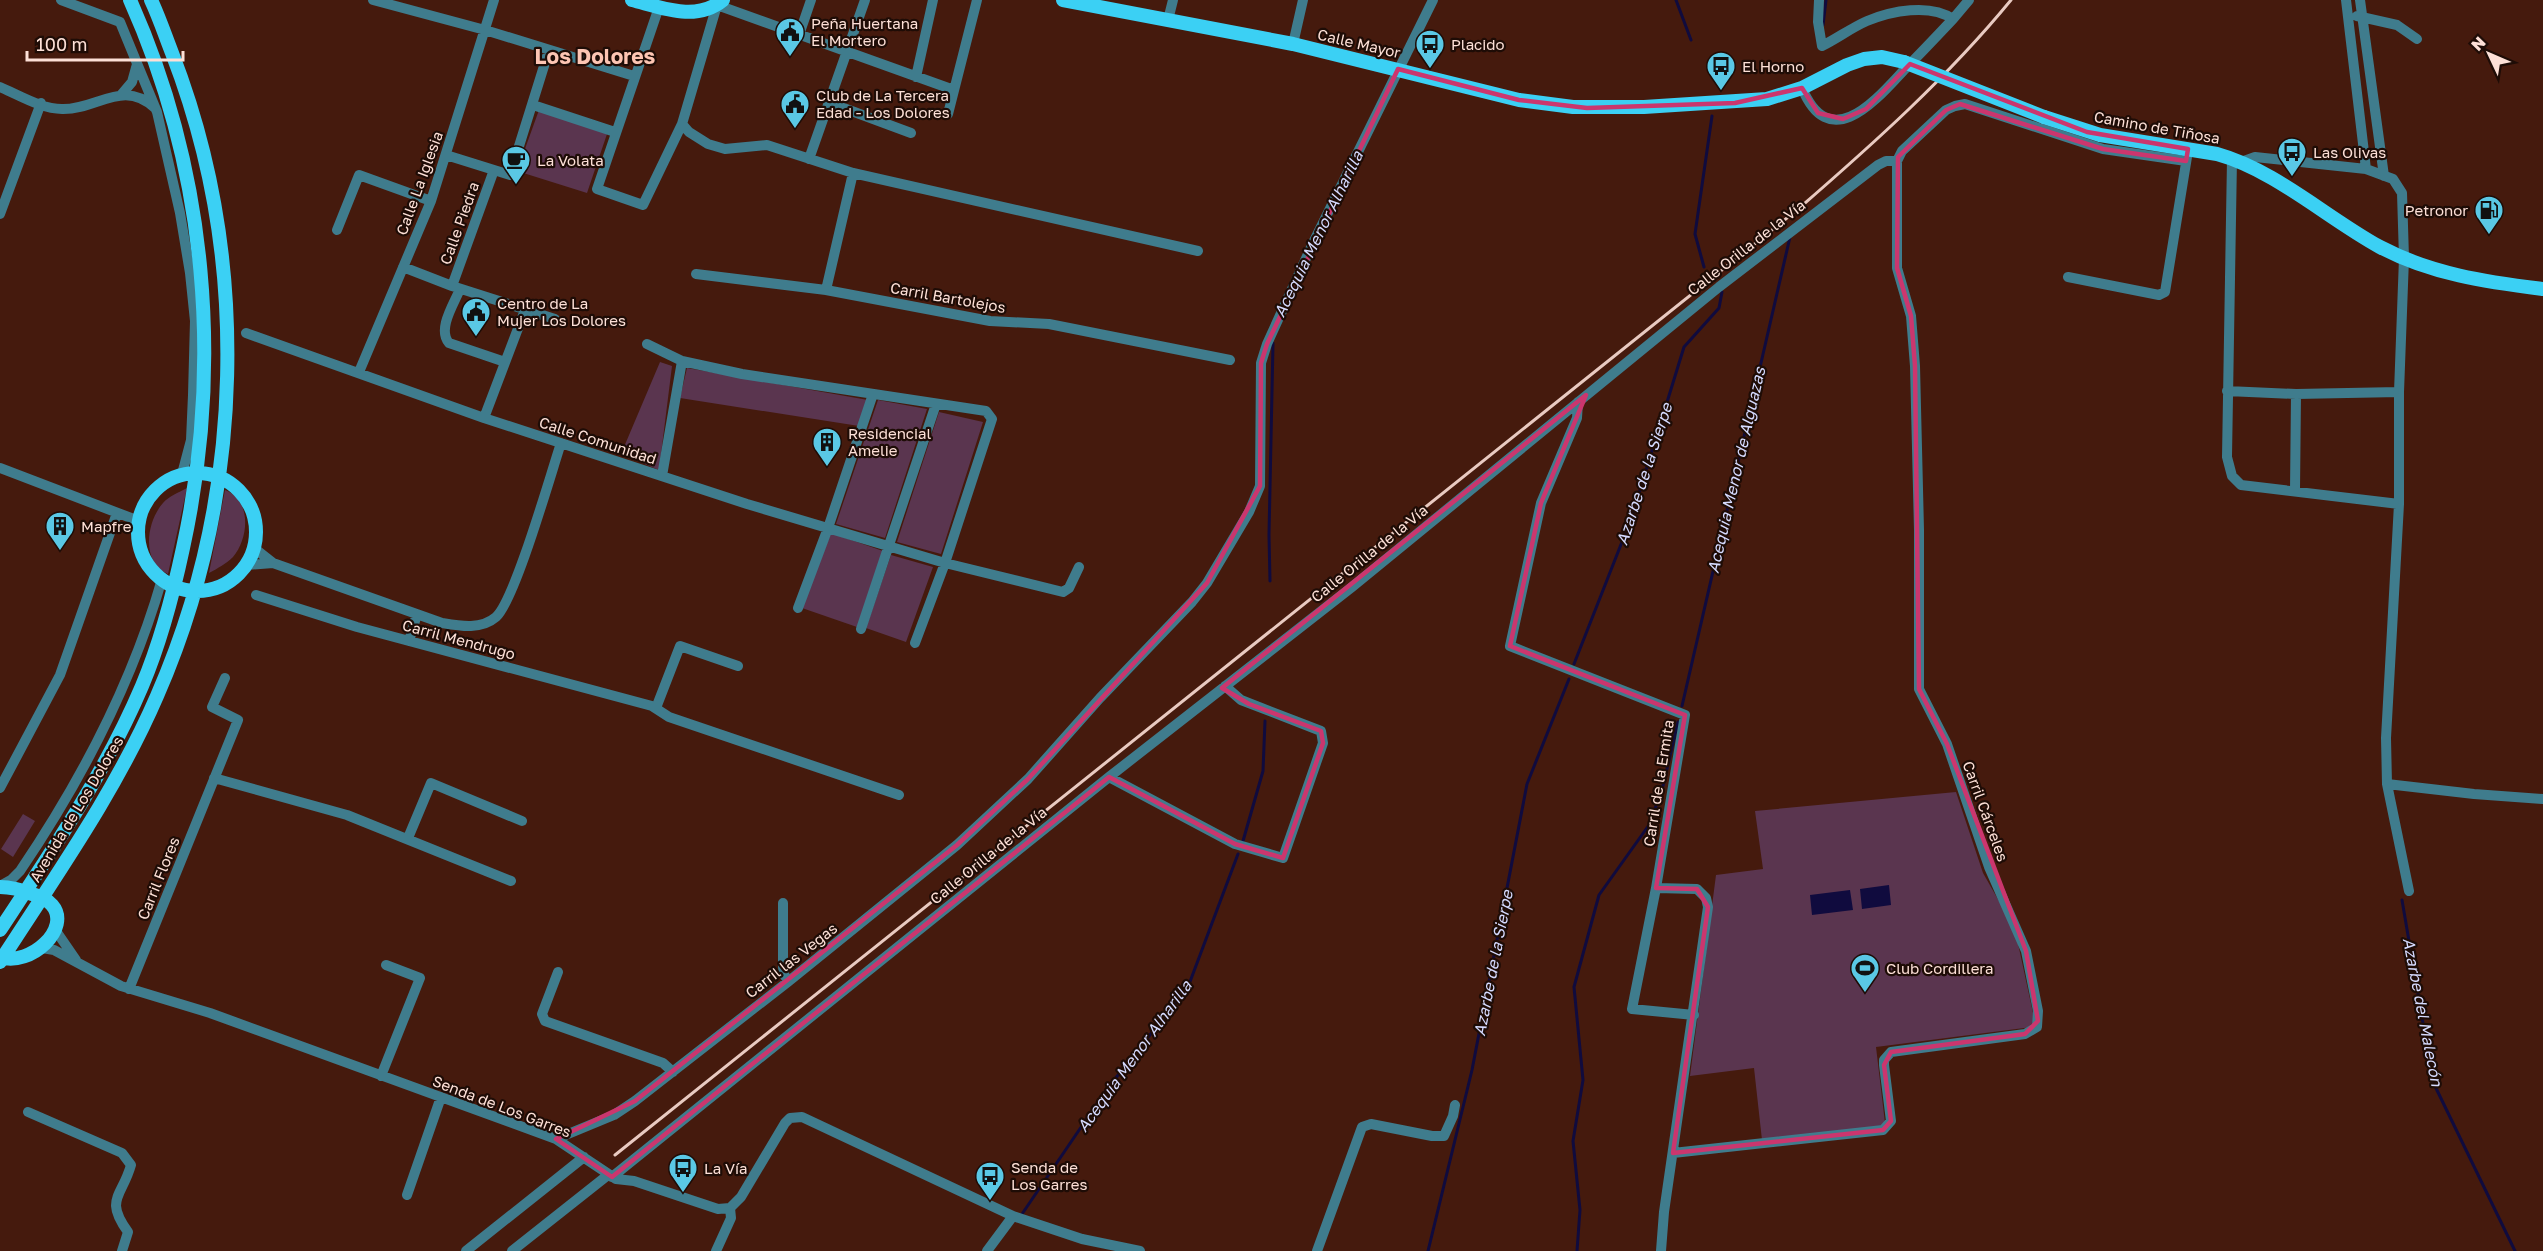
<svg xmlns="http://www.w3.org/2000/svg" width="2543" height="1251" font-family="'Golos Text',sans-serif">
  <rect width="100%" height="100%" fill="#451a0d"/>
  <path fill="#5a354f" d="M 539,110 L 607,134 L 587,193 L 517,171 Z
    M 660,362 L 672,366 L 659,470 L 621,454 Z
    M 687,368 L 868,400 L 859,426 L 680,398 Z
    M 878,400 L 927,409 L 885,538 L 836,524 Z
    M 939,412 L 983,422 L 941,554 L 897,542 Z
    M 187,488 L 168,574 C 141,563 146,522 163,503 C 169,496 178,493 187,488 Z
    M 225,490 C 252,500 249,538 233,557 C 226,564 218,568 209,573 Z
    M 831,533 L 883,551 L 857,627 L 802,608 Z
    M 891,555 L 933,567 L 906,642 L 866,628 Z
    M 1956,792 L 1983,873 L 2008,917 L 2017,939 L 2035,1022 L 2032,1027 L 1876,1047 L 1885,1123 L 1879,1127 L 1762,1140 L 1754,1068 L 1690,1076 L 1716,875 L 1763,869 L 1755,811 Z
    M 23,814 L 35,821 L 13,857 L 1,849 Z"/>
  <path fill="#100b3e" d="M 1889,885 L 1891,905 L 1862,909 L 1860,889 Z
    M 1850,890 L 1853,910 L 1812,915 L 1810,895 Z"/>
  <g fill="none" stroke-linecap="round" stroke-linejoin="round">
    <path stroke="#100b3e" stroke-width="3" d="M 1676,0 L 1691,40
      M 1823,25 L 1826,0
      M 1704,267 L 1695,234 L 1712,116
      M 1270,581 L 1269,535 L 1273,343
      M 1574,664 L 1631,519 L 1684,347 L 1719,308 L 1722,292
      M 1682,706 L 1790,237
      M 1243,841 L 1263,771 L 1265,721
      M 2402,900 L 2433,1082 L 2515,1251
      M 1022,1214 L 1107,1089 L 1188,987 L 1238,854
      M 1428,1251 L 1472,1070 L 1527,784 L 1569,679
      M 1577,1251 L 1580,1210 L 1573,1141 L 1583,1080 L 1574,987 L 1599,895 L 1649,825 L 1662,790 L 1678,722"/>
    <path stroke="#3f7c8d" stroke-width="10" d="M 61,0 L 120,22 L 157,112 L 180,213 L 190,273 L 195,321 L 193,395 L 191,440 L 182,474
      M 373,0 L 485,30 L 634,76
      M 2346,0 L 2366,169
      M 2360,0 L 2384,176
      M 659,7 L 597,189 L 643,205 L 682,124 L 717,5 L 954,90
      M 2357,16 L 2397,25 L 2417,39
      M 1953,19 L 1969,0
      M 1168,20 L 1173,0
      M 799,35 L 811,0
      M 1293,44 L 1303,0
      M 916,77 L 933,0
      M 0,87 C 19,95 42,109 62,109 C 97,110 123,78 155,108
      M 1802,88 C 1830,155 1876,100 1904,70 C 1921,53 1937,36 1953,19 C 1930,3 1891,11 1867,21 C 1851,28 1838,38 1822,46 L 1818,22 L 1819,0
      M 121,95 L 132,82 L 137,64
      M 830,103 L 911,133
      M 533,105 L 615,132
      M 948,114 L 977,0
      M 682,124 L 689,132 L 708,144 L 725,149 L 767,145 L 853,173 L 1198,251
      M 446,155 L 510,175 L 549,50
      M 809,159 L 865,0
      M 2232,159 L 2227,457 L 2232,476 L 2241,485 L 2399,504
      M 2241,162 L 2255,157 L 2366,169 L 2393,179 L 2402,193 L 2404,258 L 2399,392 L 2399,504 L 2386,738 L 2387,784 L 2409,891
      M 0,214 L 41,103
      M 337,230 L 359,175 L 431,201
      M 403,267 L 452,286 L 555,319
      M 696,274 L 826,290 L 990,321 L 1049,324 L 1230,360
      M 2068,277 L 2159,295 L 2165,292 L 2187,157
      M 452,286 L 494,170
      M 460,289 C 454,304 437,329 449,343 L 505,362
      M 826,290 L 853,173
      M 246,333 L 484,418 L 747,504 L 945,563 L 1063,592 L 1069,588 L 1079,567
      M 647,344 L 682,361 L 742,374 L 986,411 L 992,419 L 945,563 L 915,643
      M 359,372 L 431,201 L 494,0
      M 2227,391 L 2296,394 L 2399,392
      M 1578,402 L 1577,418 L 1541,503 L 1510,646 L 1685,715 L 1656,888 L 1697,889 L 1706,898 L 1708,907 L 1664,1212 L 1661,1251
      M 484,418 L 525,310
      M 0,468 L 139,521
      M 662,476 L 682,361
      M 2295,490 L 2296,394
      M 254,548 L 273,563 L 442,623 C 460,626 481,630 496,617 C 515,600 551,473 561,443
      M 246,565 L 273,563
      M 256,595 L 357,627 L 652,706 L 669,717 L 899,795
      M 798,608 L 828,528 L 873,394
      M 861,629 L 936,404
      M 409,641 L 417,614
      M 656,708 L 680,646 L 738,666
      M 1109,777 L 1235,844 L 1283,858 L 1323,743 L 1321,731 L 1241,700 L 1225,686
      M 214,778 L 347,815 L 511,881
      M 2387,784 L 2474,794 L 2543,799
      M 0,788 L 60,675 L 117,513
      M 408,838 L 431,783 L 522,821
      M 0,886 L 11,880 L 20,871 C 81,781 132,684 162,579
      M 1656,888 L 1632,1009 L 1694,1015
      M 783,903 L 783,967 L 784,975 L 789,981
      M 54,928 L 76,960
      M 42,948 L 54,950 L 121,986 L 210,1013 L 556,1139 L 616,1179 L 634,1181 L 718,1209 L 730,1208 L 741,1197 L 785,1123 L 790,1118 L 802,1117 L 1013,1216 L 1082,1239 L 1140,1251
      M 558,972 L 542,1014 L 545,1021 L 663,1063 L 673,1072
      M 129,989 L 238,720 L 212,707 L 225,678
      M 381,1076 L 420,978 L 386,965
      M 28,1112 L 122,1153 L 131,1165 C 122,1197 104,1199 128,1232 L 122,1251
      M 556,1139 L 614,1115 L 635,1101 L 789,981 L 957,845 L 1028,779 L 1100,698 L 1192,602 L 1207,583 L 1249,512 L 1260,486 L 1261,363 L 1267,344 L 1313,243 L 1433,0
      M 1673,1153 L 1883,1130 L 1891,1121 L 1884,1065 L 1884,1060 L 1891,1052 L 2025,1034 L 2037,1027 L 2038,1011 L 2026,951 L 1989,867 L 1947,744 L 1919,689 L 1919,530 L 1915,366 L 1911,316 L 1897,268 L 1897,161 L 1902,151 L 1946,110 L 1955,106 L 1965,104 L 2103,149 L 2186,161
      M 612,1177 L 1109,777 L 1352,587 L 1719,287 L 1878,165 L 1886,161 L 1897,161
      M 407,1195 L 441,1097
      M 466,1251 L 584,1157
      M 512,1251 L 608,1175
      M 716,1251 L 731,1218 L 730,1208
      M 987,1251 L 1013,1216
      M 1317,1251 L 1362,1127 L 1371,1124 L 1432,1136 L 1444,1136 L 1453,1116 L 1455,1105"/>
    <path stroke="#3bd0f4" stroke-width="14" d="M 632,0 C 663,8 696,22 723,0
      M 1063,0 L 1293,44 L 1519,100 L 1573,107 L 1644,107 L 1767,99 L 1802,88 L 1847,65 L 1864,59 L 1882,57 L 1904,62
      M 2044,117 L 2100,135 L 2217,154 C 2275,170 2327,218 2380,247 C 2431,274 2486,282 2543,289
      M138 532a59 59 0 1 1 118 0a59 59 0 1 1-118 0Z
      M 0,887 C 11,887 22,890 32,894 C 39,896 47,899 52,905 C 72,928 31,967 0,957
      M 0,930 C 52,851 105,773 142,686 C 161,641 173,595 183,548 C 223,365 207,172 130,0
      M 0,962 C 56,875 116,791 157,696 C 245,495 251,257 172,53 C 165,35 159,17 151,0"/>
    <path stroke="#e9cac1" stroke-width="3" d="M 615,1155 L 1797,210 C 1873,144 1947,78 2011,0"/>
    <path stroke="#3bd0f4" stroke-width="14" d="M 1904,62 L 2044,117"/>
  </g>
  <path fill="none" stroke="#cb366e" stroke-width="4.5" stroke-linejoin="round" d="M 1910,64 L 2087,132 L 2188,149 L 2186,161 L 2103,149 L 1960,104 L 1946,110 L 1898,157 L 1897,268 L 1911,316 L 1915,366 L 1919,689 L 1947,744 L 2026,951 L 2038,1021 L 2025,1034 L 1891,1052 L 1884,1065 L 1891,1121 L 1883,1130 L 1673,1153 L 1708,907 L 1697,889 L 1656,888 L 1685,715 L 1510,646 L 1541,503 L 1586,395 L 1222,688 L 1249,704 L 1321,731 L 1323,743 L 1283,858 L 1235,844 L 1109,777 L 612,1177 L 556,1139 L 635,1101 L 957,845 L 1028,779 L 1207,583 L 1260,486 L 1261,363 L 1267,344 L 1398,69 L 1519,100 L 1587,108 L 1735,103 L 1802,88 L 1818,113 L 1843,119 L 1866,109 Z"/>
  <defs>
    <g id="civic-pin" transform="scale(1.5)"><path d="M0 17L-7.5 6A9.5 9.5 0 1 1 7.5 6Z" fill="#5ac8e5" stroke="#1e0c06"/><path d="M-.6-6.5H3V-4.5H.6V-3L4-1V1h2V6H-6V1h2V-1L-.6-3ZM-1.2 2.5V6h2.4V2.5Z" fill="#111"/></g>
    <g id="bus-pin" transform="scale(1.5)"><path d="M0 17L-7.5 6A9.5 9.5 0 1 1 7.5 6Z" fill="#5ac8e5" stroke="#1e0c06"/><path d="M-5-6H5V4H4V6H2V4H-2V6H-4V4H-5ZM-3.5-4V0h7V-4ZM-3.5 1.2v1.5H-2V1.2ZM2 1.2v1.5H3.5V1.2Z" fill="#111"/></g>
    <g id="cafe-pin" transform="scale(1.5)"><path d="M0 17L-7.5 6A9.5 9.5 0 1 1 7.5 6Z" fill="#5ac8e5" stroke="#1e0c06"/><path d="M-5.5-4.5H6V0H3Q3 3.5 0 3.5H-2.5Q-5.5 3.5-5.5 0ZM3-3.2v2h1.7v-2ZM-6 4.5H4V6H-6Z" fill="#111"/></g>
    <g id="fuel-pin" transform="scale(1.5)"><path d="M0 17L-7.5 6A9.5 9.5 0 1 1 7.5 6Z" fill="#5ac8e5" stroke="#1e0c06"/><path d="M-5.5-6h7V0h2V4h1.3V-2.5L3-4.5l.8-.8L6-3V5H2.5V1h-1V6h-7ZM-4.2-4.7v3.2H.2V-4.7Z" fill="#111"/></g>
    <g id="building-pin" transform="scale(1.5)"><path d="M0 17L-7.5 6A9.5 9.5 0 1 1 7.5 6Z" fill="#5ac8e5" stroke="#1e0c06"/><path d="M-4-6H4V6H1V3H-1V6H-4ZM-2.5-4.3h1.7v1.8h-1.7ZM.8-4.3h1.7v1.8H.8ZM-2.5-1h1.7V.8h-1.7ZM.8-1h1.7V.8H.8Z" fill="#111"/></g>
    <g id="stadium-pin" transform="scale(1.5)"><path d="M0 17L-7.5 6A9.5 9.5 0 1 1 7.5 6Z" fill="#5ac8e5" stroke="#1e0c06"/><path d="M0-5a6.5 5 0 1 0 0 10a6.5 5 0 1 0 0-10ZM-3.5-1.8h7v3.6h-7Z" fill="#111"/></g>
  </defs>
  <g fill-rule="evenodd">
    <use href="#civic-pin" x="790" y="32"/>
    <use href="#bus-pin" x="1430" y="44"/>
    <use href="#bus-pin" x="1721" y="66"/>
    <use href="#civic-pin" x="795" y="104"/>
    <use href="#bus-pin" x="2292" y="152"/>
    <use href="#cafe-pin" x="516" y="160"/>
    <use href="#fuel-pin" x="2489" y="210"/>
    <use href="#civic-pin" x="476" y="312"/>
    <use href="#building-pin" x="827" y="442"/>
    <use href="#building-pin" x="60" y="526"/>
    <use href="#stadium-pin" x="1865" y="968"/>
    <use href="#bus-pin" x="683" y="1168"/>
    <use href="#bus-pin" x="990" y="1176"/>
  </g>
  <g text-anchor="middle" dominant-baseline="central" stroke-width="4.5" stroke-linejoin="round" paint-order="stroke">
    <g font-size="15" fill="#fde0d7" stroke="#1e0c06" text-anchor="start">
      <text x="811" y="23">Peña Huertana<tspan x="811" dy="17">El Mortero</tspan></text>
      <text x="1451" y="44">Placido</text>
      <text x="1742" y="66">El Horno</text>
      <text x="816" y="95">Club de La Tercera<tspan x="816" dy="17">Edad - Los Dolores</tspan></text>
      <text x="2313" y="152">Las Olivas</text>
      <text x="537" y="160">La Volata</text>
      <text x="2468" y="210" text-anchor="end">Petronor</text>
      <text x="497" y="303">Centro de La<tspan x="497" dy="17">Mujer Los Dolores</tspan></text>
      <text x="848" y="433">Residencial<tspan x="848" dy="17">Amelie</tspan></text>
      <text x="81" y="526">Mapfre</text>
      <text x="1886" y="968">Club Cordillera</text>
      <text x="1011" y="1167">Senda de<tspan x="1011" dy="17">Los Garres</tspan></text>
      <text x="704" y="1168">La Vía</text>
    </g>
    <g font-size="15" fill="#fde0d7" stroke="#1e0c06">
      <text transform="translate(1359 43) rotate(13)">Calle Mayor</text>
      <text transform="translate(2157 127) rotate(10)">Camino de Tiñosa</text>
      <text transform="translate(419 183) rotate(-70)">Calle La Iglesia</text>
      <text transform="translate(459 223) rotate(-70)">Calle Piedra</text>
      <text transform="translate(1746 247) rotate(-38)">Calle Orilla de la Vía</text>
      <text transform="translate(948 297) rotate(10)">Carril Bartolejos</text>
      <text transform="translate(598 440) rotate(18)">Calle Comunidad</text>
      <text transform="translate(1369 553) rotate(-39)">Calle Orilla de la Vía</text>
      <text transform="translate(459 639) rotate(15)">Carril Mendrugo</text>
      <text transform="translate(1658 783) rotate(-81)">Carril de la Ermita</text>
      <text transform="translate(76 809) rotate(-59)">Avenida de Los Dolores</text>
      <text transform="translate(1986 811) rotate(70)">Carril Cárceles</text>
      <text transform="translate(988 855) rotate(-39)">Calle Orilla de la Vía</text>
      <text transform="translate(158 878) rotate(-68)">Carril Flores</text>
      <text transform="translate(791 960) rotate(-38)">Carril las Vegas</text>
      <text transform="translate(502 1106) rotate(21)">Senda de Los Garres</text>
    </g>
    <g font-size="16" font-style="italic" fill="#d5dafe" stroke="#1e0c06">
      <text transform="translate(1318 234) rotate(-64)">Acequia Menor Alharilla</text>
      <text transform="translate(1736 470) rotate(-77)">Acequia Menor de Alguazas</text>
      <text transform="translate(1644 474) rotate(-72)">Azarbe de la Sierpe</text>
      <text transform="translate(1493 963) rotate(-79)">Azarbe de la Sierpe</text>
      <text transform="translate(2423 1012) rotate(79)">Azarbe del Malecón</text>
      <text transform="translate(1134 1056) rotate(-54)">Acequia Menor Alharilla</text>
    </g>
    <g font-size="21" font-weight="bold" fill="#fdc5b3" stroke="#1e0c06">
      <text x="595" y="56">Los Dolores</text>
    </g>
  </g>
  <g transform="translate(2489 54) rotate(314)" stroke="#1e0c06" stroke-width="4.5" paint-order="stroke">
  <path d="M0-4.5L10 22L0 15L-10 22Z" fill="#fde0d7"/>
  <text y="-9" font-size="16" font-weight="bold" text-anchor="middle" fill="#fde0d7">N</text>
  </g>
  <path d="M27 51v9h156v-9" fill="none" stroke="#fde0d7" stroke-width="3"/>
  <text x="36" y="51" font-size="18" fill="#fde0d7" stroke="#1e0c06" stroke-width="4.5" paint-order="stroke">100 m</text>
</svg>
